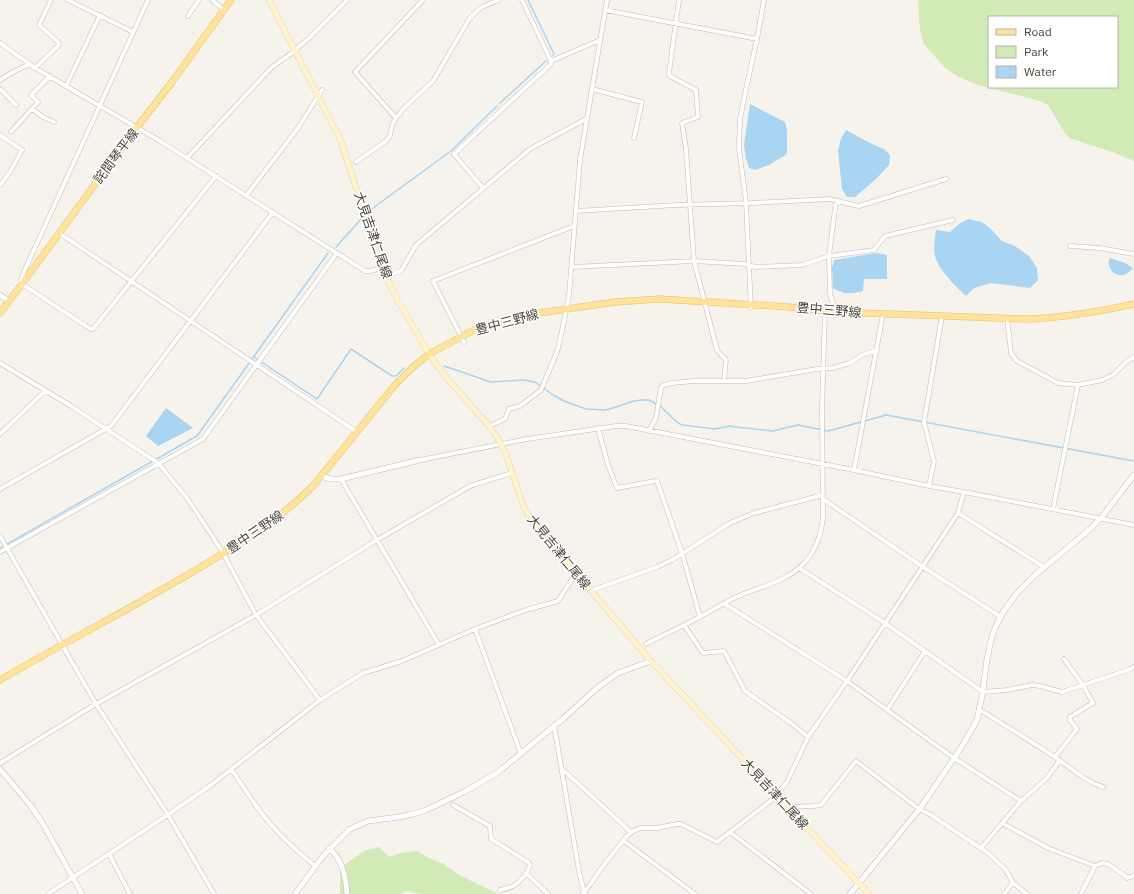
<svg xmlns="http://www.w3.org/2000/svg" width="1134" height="894" font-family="'IBM Plex Sans','Noto Sans JP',sans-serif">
  <rect width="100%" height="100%" fill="#f6f3ec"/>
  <path fill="#d2eab5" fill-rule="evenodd" d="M 918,0 L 1134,0 L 1134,161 L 1115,153 L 1072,139 L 1066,135 L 1048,105 L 1037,100 L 978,85 L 959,77 L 945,68 L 924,44 L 920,30 ZM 989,17 L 1117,17 L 1117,87 L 989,87 Z
    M 379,847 L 389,857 L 401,853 L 417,851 L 429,858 L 444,864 L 459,875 L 498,894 L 422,894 L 406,891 L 401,894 L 340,894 L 340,868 L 364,851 Z"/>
  <path fill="#a9d4f2" d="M 750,104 L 785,122 L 787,131 L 787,154 L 769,165 L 755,170 L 749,168 L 746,159 L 744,145 Z
    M 846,130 L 872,144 L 884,149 L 890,155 L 889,165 L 877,178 L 855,197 L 847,197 L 842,189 L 838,150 L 841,139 Z
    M 968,219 L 982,222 L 991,229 L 1002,241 L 1015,246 L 1029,256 L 1037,268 L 1038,280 L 1030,288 L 991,283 L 974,288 L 966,296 C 956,287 938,269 935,256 C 933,248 935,238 936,230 L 950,232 L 959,224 Z
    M 876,253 L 887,255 L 887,279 L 864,279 L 863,291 C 850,294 844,295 833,288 L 832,268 L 834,260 Z
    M 1110,258 L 1125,263 L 1133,268 C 1121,284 1104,270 1110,258 Z
    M 166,408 L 193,428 L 158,446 L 146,436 Z"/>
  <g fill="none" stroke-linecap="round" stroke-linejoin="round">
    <path stroke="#a9d4f2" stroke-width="1.5" d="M 528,0 L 554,54 L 553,55
      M 500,103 L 546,61
      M 366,214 L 377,205 L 451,151 L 497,106
      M 336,247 L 363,217
      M 254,357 L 317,399 L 351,349 L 392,376 L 396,376 L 404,368
      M 444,366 L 491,382 L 524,380 L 535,382 L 553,395 L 564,401 L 586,409 L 605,410 L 613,408 L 634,401 L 642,400 L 649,400 L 660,406 L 678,423 L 682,425 L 715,429 L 730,426 L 736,427 L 773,431 L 798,425 L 828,431 L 861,422
      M 865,421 L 886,415 L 1134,461
      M 0,548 L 197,436 L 328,253"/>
    <g stroke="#c2bbae" stroke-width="5">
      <path id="minor" d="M 68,0 L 133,32
        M 148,0 L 23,274 L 21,280 L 22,284 L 86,326 L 91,329 L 93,329 L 216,176
        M 212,0 L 224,10
        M 522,0 L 551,61
        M 679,0 L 669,73 L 670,76 L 696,90 L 698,117 L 682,123 L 686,149 L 694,261 L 717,350 L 726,360 L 724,381
        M 605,10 L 757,39
        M 188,16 L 199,0
        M 0,43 L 35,68 L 160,141 L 365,271 L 370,271 L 382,268
        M 35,68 L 59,45 L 58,42 L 39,25 L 51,0
        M 0,80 L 13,72 L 30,64
        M 66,86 L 100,15
        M 0,89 L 16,105
        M 592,89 L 642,102 L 634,138
        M 32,109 L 43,117 L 54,122
        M 396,118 L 355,72 L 423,0
        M 11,132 L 38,102 L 31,95 L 50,76
        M 0,135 L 22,150 L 10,172 L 0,185
        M 187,158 L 271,68 L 289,55 L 308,39 L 347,0
        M 356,162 L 386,141 L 390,136 L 392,125 L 396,118 L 404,108 L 433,81 L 468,21 C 478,7 484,6 499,0
        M 483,188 L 454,154 L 551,64 L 551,61 L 600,40
        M 246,196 L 298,128 L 322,90
        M 576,211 L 677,205 L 752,203 L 829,199 L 859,206 L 946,179
        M 59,233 L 357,432
        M 1070,246 L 1100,248 L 1134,254
        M 572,267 L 694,261 L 745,264 L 755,267 L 802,265 L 829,256 L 874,250 L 885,236 L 953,220
        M 386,276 L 401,271 L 416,245 L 530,149 L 586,119
        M 751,308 L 746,202 L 739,149 L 740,119 L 746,89 L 757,39 L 764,0
        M 835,312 L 830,293 L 829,256 L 836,201
        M 1007,318 L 1011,353 L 1017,361 L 1058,383 L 1078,385 L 1102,380 L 1113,375 L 1126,362 L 1134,357
        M 464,342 L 433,281 L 574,226
        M 0,363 L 71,406 L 158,463 L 187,498 L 209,531 L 223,553 L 256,615 L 320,700
        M 489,426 L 505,419 L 509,409 L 520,406 L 541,390 L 557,352 L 562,331 L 569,295 L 580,160 L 607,0
        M 598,428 L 608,465 L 617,488 L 650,482 L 657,481 L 682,553 L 700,617
        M 649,431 L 656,418 L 661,388 L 663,385 L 672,383 L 694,381 L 746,381 L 817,369 L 833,368 L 850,363 L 862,355 L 877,350
        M 0,434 L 45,391
        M 420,460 L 527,439 L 582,431 L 616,426 L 626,426 L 854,470 L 929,486 L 964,492 L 1134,525
        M 854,470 L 883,314
        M 341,479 L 439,645
        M 929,486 L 934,461 L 924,422 L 942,316
        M 0,489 L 111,426 L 273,212
        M 823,499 L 923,567 L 1001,617
        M 1053,509 L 1078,385
        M 958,513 L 1044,567
        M 0,536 L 96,704 L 168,815 L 214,894
        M 0,552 L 203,439 L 337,253
        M 799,568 L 885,623 L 983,692 L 1007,690 L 1032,685 L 1040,686 L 1062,692 L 1128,670 L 1134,667
        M 590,591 L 657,567 L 672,560 L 730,523 L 754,513 L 823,495
        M 725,604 L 847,681 L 954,758 L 1021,801
        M 684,625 L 703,653 L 724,651 L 745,691 L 791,723 L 808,737
        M 475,629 L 521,754
        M 646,644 C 661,636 677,629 692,621 C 706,614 719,606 732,599 C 756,587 787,583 805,562 C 816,551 821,533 823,518 L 822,408 L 825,311
        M 887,710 L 925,651
        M 980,710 C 1006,726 1031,741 1056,758 C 1073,769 1084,781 1103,787
        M 554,725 L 579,871 L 584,892 L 586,894
        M 1055,757 L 1077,729 L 1070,720 L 1070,717 L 1093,703 L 1083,685 L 1064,659
        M 0,763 L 96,704 L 256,615 L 377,540 L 470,486 L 512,473
        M 231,769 C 243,786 254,805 268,821 C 282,838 298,852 315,866
        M 562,769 L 631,832
        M 453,805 L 490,826 L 491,839 L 528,862 L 530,865 C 528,873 520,882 513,886 C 509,888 504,889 500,890
        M 787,807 L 813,806 L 821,805 L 856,761 L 919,809 L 931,815 L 988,853 L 1006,870 L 1013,883 L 1027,894
        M 1002,823 L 1048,848 L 1095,866
        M 730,832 L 811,894
        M 624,841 L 695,894
        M 981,848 L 1021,801 L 1047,778 L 1060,760
        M 109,854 L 130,894
        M 526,873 L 548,894
        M 48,894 L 169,814 L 211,785 L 320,700 L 363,673 L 402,661 L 475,629 L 526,610 L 558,601 L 576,573
        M 582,894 L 589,886 L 603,866 L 626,837 L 633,831 L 641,828 L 657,828 L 677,824 L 681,824 L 717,842 L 773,799 L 787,782 L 808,737 L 847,681 L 958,513 L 964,492
        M 1004,894 L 1013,883
        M 1081,894 L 1095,866 L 1102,863 L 1108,864 L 1124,875 L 1127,878 L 1134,876"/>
    </g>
    <g stroke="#c2bbae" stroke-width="6">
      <path id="tertiary" d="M 0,295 L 9,301
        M 321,476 L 331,479 L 341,479 L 420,460
        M 0,769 L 31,806 L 43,824 L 82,894
        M 329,849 C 343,858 346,878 347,894
        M 295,894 L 323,856 L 350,829 L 368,821 L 399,817 L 413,814 L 426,810 L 464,792 L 497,773 L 564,718 L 597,688 L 618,673 L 651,661
        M 850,894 L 921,807 L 961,748 L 977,720 L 982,696 L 987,659 L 991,640 L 995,628 L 1004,611 L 1017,593 L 1035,575 L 1089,530 L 1101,518 L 1134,475"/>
    </g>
    <g stroke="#d6c79b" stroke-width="6">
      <path id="secondary" d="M 269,0 L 341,141 L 382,268 L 398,301 L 429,354 L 445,376 L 489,426 L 497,437 L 505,452 L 522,502 L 526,511 L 532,522 L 651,661 L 869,894"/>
    </g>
    <g stroke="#e6c16a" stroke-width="7">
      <path id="primary" d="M 0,313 L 22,284 L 131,135 L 172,82 L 231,0
        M 0,680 C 60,645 122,613 182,578 C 228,551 275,524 313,486 L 395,385 L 411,369 L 429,354 L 476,329 L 519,316 L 615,302 L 660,299 L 789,307 L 835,312 L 1026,319 C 1063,318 1098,312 1134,304"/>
    </g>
    <use href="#minor" stroke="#fff" stroke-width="4"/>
    <use href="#tertiary" stroke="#fff" stroke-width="5"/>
    <use href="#secondary" stroke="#fff3cd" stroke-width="5.5"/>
    <use href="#primary" stroke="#ffe39c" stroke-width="6"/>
  </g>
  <g text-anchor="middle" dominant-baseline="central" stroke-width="3" stroke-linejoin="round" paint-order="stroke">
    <g font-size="13" fill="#4b4439" stroke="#fff">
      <text transform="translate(116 156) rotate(-53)">詫間琴平線</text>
      <text transform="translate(373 235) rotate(71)">大見吉津仁尾線</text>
      <text transform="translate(829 310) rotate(5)">豊中三野線</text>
      <text transform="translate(507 322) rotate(-15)">豊中三野線</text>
      <text transform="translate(255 532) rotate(-34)">豊中三野線</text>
      <text transform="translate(559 552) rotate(51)">大見吉津仁尾線</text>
      <text transform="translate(775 794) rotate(47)">大見吉津仁尾線</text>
    </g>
  </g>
  <rect x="988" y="16" width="130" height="72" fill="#ffffff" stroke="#b7b4b0"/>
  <rect x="996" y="29" width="20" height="6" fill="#ffe39c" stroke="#b7b4b0"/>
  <text x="1024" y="36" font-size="12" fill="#4b4439">Road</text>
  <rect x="996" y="46" width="20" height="12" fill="#d2eab5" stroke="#b7b4b0"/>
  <text x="1024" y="56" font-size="12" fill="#4b4439">Park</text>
  <rect x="996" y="66" width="20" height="12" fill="#a9d4f2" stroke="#b7b4b0"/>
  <text x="1024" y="76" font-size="12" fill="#4b4439">Water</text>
</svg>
